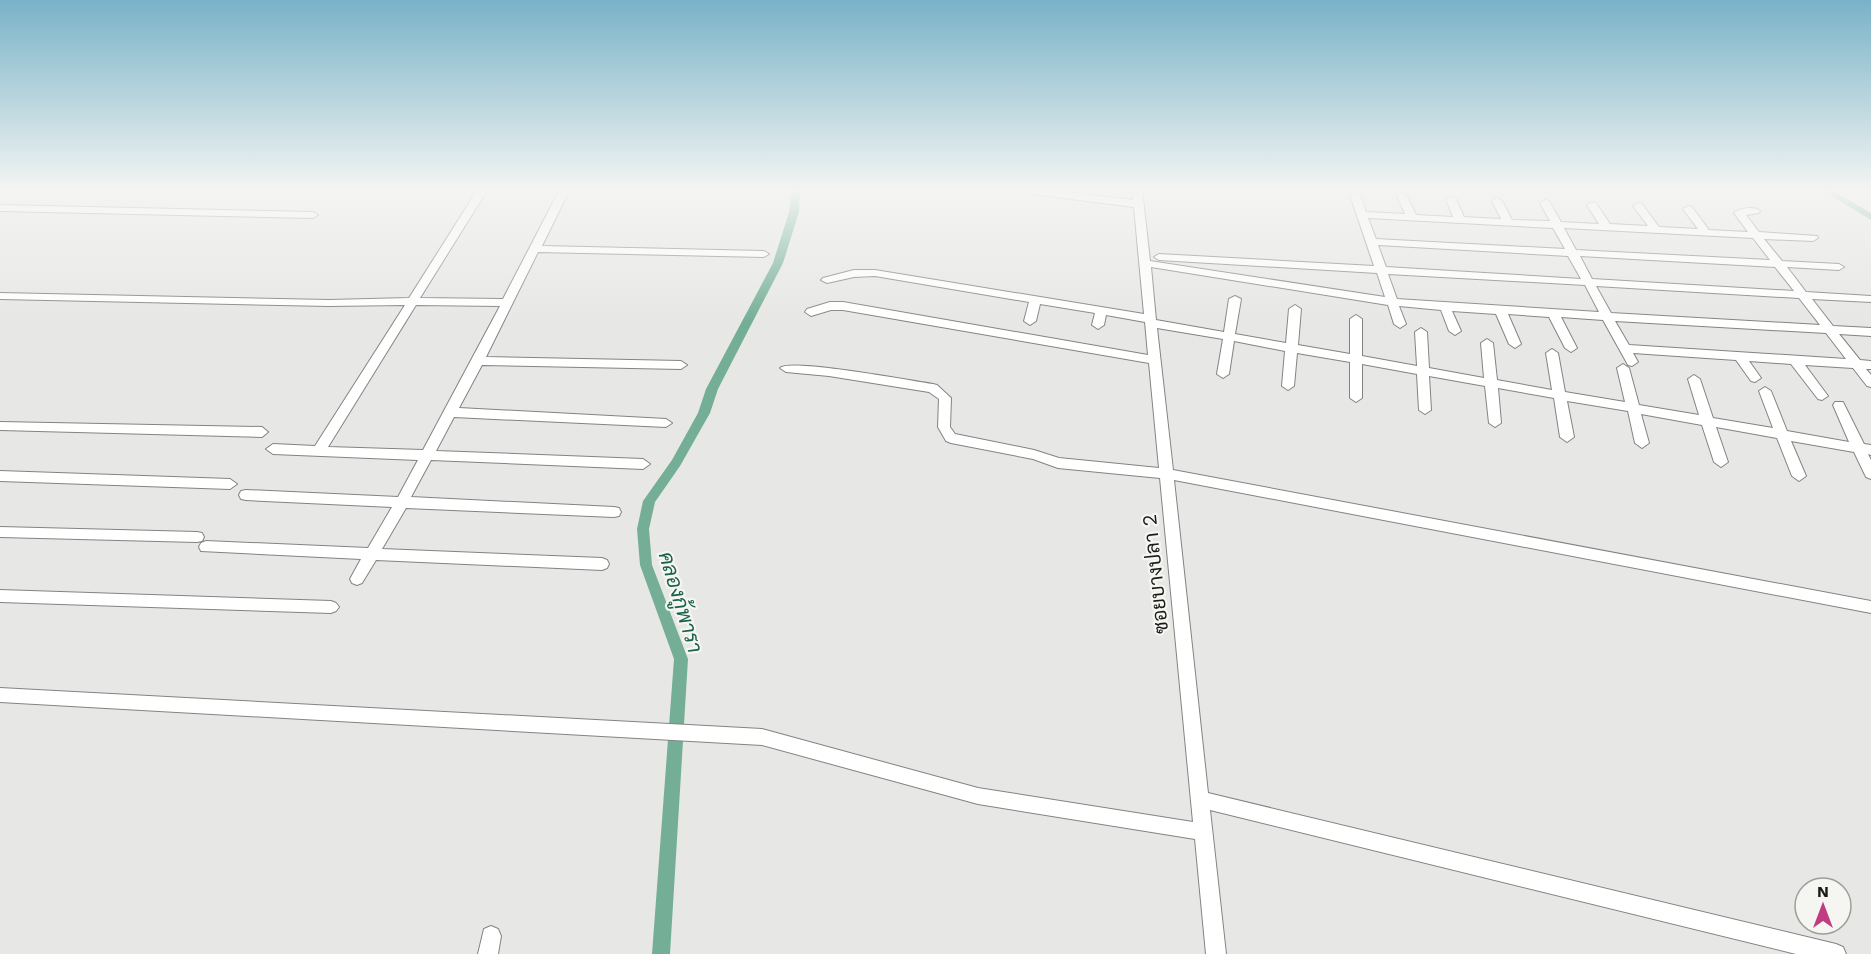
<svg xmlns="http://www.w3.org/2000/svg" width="1871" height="954" font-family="'Work Sans',Sarabun,sans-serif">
  <rect width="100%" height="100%" fill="#e7e8e5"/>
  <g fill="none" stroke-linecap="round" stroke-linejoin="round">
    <path fill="#74ae97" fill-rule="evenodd" d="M 792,189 L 800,189 L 799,212 L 783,263 L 718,389 L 710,413 L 680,466 L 655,502 L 649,529 L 652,565 L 688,659 L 670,954 L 652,954 L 674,659 L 640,565 L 637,529 L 643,501 L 672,460 L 698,413 L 706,389 L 773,263 L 789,212 Z
      M 1820,189 L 1830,189 L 1871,213 L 1871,220 Z"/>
    <g stroke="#838481" stroke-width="2">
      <path id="minor" d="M 478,189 L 488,189 L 420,298 L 503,299 L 560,189 L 570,189 L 542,246 L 764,251 L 769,254 L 764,257 L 538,252 L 486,357 L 681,361 L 687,365 L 681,369 L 482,365 L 459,408 L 666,419 L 672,423 L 666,427 L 454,417 L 436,451 L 643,459 L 650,464 L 643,469 L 431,460 L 411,497 L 614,507 L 619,508 L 621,512 L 619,516 L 614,517 L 406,508 L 382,549 L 602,558 L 607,560 L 609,564 L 607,568 L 602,570 L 376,560 L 362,583 L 357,585 L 352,583 L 350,579 L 361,559 L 201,551 L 199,547 L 201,543 L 206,541 L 368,548 L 392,507 L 246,500 L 241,499 L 239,495 L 241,491 L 246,490 L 398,497 L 418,460 L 273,454 L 266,449 L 273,444 L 315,446 L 405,305 L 329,306 L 0,299 L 0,293 L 329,300 L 409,298 ZM 416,305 L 500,306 L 423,450 L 328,447 Z
        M 1012,189 L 1040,189 L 1133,200 L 1132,189 L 1142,189 L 1150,261 L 1385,297 L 1377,273 L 1159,260 L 1154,257 L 1159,254 L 1374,266 L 1350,195 L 1355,192 L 1360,195 L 1366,212 L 1405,214 L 1397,196 L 1402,193 L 1407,196 L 1416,215 L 1453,217 L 1446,199 L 1451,196 L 1456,199 L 1464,217 L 1501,219 L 1492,201 L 1497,198 L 1502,201 L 1512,220 L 1550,221 L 1540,203 L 1545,200 L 1549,201 L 1561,222 L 1599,224 L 1587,205 L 1592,202 L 1596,203 L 1610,224 L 1648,226 L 1633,206 L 1638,203 L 1642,204 L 1659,227 L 1698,229 L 1683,209 L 1688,206 L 1692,207 L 1709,230 L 1748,232 L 1734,213 C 1740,208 1754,206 1760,211 L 1759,213 L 1746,215 L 1759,232 L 1817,236 L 1818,238 L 1813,241 L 1764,239 L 1782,261 L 1839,264 L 1844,267 L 1839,270 L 1787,267 L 1806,292 L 1871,296 L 1871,302 L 1812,299 L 1833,326 L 1871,328 L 1871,336 L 1839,334 L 1860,360 L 1871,361 L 1871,369 L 1866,369 L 1871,375 L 1871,387 L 1867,386 L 1853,368 L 1805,365 L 1828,396 L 1822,400 L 1818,399 L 1791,364 L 1749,361 L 1761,378 L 1755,382 L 1751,381 L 1736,360 L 1633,353 L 1638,362 L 1632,366 L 1628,365 L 1603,320 L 1561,317 L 1577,348 L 1571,352 L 1565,348 L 1549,317 L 1508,314 L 1521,344 L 1515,348 L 1509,344 L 1496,314 L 1452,311 L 1461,331 L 1455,335 L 1449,331 L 1441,310 L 1399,306 L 1406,324 L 1400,328 L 1394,324 L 1388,305 L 1151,267 L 1156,320 L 1224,332 L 1229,299 L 1235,296 L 1241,299 L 1235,334 L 1286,343 L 1289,309 L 1295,305 L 1301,309 L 1298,345 L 1350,354 L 1350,319 L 1356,315 L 1362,319 L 1362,356 L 1417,366 L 1415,332 L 1421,328 L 1427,332 L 1429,368 L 1484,378 L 1481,343 L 1487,339 L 1493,343 L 1497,380 L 1552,390 L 1546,353 L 1552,349 L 1558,353 L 1565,392 L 1625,402 L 1617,368 L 1623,364 L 1629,368 L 1639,405 L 1699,415 L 1688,379 L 1694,375 L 1700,379 L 1713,418 L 1773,428 L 1759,391 L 1765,387 L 1771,391 L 1787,431 L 1849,442 L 1833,405 L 1835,402 L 1843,402 L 1864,444 L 1871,445 L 1871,455 L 1868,454 L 1871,460 L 1871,479 L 1866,477 L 1854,452 L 1791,441 L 1806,476 L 1799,481 L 1792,476 L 1777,438 L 1716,427 L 1728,462 L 1721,467 L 1714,462 L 1702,425 L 1641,414 L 1649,443 L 1642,448 L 1635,443 L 1628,411 L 1567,401 L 1574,437 L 1567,442 L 1560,437 L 1554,398 L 1498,388 L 1501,423 L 1495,427 L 1489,423 L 1485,386 L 1429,376 L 1431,410 L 1425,414 L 1419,410 L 1417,374 L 1362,364 L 1362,398 L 1356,402 L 1350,398 L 1350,362 L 1297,353 L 1294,386 L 1288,390 L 1282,386 L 1285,351 L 1234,341 L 1229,374 L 1223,378 L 1217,374 L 1223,339 L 1157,328 L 1173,470 L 1871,601 L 1871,613 L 1174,480 L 1208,793 L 1836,944 L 1843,947 L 1846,954 L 1796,954 L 1210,810 L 1226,954 L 1206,954 L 1195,839 L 978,804 L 762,745 L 0,702 L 0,688 L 762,729 L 978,788 L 1193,822 L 1160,478 L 1058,468 L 1033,459 L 951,443 L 946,441 L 938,427 L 939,399 L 929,392 L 829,376 L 786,372 L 780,368 C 790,358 912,381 933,384 L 937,385 L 951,398 L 950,427 L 955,434 L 1034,450 L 1059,458 L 1159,468 L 1149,363 L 843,310 L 831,310 L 811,316 L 805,312 L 807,309 L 830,302 L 843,302 L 1148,355 L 1145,322 L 1106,315 L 1104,325 L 1098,329 L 1092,325 L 1095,313 L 1040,304 L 1036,321 L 1030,325 L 1024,321 L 1029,302 L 875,276 L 854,277 L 827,283 L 821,280 L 823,278 L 854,270 L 875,270 L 1144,314 L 1134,207 L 1017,192 ZM 1368,218 L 1553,228 L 1565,249 L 1376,239 ZM 1564,228 L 1753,238 L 1770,260 L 1576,250 ZM 1378,245 L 1568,256 L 1581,279 L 1386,267 ZM 1580,256 L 1775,267 L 1794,291 L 1592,279 ZM 1388,274 L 1585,285 L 1599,312 L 1397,299 ZM 1596,286 L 1799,298 L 1820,325 L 1611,313 ZM 1615,321 L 1826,333 L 1846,359 L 1629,345 Z
        M 0,205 L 313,212 L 318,215 L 313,218 L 0,211 Z
        M 0,422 L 262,427 L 268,432 L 262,437 L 0,430 Z
        M 0,471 L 230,479 L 237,484 L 230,489 L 0,481 Z
        M 0,527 L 197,532 L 202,533 L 204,537 L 202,541 L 197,542 L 0,537 Z
        M 0,590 L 331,601 L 336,603 L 339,607 L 336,611 L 331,613 L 0,602 Z
        M 491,926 L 498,929 L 501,936 L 498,954 L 478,954 L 484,929 Z"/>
    </g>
    <use href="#minor" fill="#fff" fill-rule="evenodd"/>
  </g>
  <linearGradient id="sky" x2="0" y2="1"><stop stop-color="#79b2c8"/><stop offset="0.59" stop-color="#f4f5f3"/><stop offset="1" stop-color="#f4f5f3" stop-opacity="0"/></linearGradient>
  <rect width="1871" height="322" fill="url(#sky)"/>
  <g text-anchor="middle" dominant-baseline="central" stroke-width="4.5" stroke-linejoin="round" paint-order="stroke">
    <g font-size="20" fill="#191a19" stroke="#f5f5f2">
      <text transform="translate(1155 574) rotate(-96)">ซอยบางปลา 2</text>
    </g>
    <g font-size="21" font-style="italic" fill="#19614a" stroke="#f5f5f2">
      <text transform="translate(681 602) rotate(73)">คลองกู้พารา</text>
    </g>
  </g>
  <g transform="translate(1823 906)"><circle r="28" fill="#f5f5f2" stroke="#9d9d9b" stroke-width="1.5"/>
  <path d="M0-4.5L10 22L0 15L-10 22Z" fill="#c13d81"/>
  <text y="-9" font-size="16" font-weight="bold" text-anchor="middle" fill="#191a19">N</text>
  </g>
</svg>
